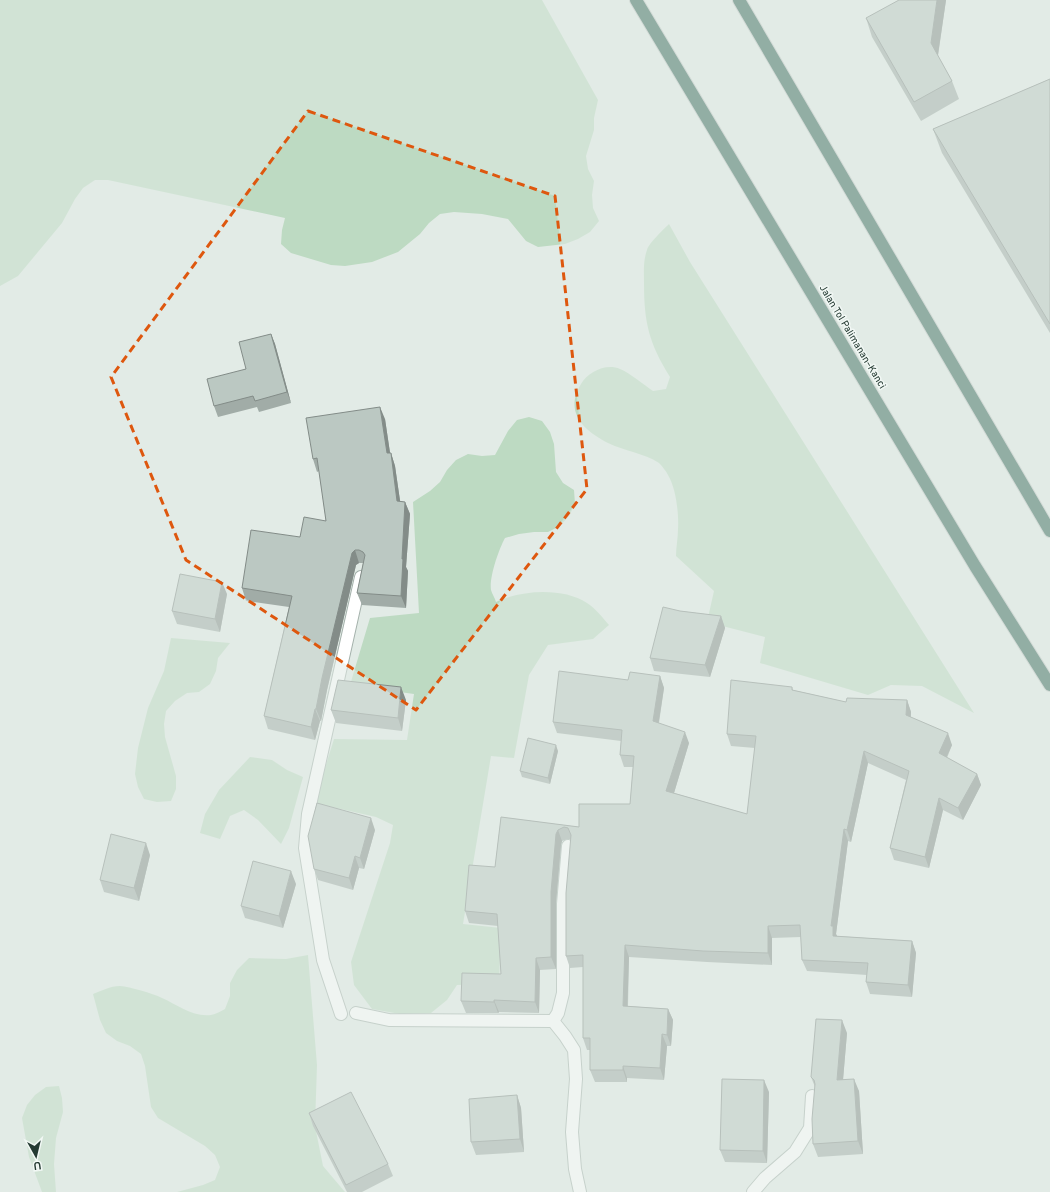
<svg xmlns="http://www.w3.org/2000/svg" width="1050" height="1192" font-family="Overpass,sans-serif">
  <rect width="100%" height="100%" fill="#e2ebe6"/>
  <path fill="#bddac2" d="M 0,0 L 542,0 L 598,100 L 594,118 L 594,130 L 586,156 L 588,169 L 594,181 L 592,195 L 593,208 L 599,221 L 590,232 L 578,239 L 565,244 L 538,247 L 526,241 L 508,219 L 482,214 L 454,212 L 440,214 L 429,223 L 420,234 L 398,252 L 372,262 L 345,266 L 331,265 L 291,253 L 281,244 L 282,230 L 285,218 L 108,180 L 95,180 L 83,188 L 75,199 L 62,223 L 18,276 L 0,286 Z
    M 669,224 L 690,262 L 974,713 L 922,686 L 891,685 L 868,695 L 760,663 L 765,637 L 707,622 L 714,591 L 676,556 C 676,547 678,538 678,529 C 679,514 676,488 668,475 C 666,471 662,466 659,463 C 644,453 624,451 608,443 C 583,430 564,412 581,384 C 588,372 606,363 620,369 C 630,373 644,385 653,391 L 666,389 L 670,377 C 649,343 644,323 644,283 C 644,272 643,261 647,250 C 649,243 663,230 669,224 Z
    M 529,417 L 542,421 L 550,432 L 554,444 L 556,472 L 563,483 L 574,490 L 575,504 L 569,516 L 560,526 L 548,532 L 534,532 L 519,534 L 505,538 C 499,549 489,577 491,590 C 492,594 495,598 496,602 C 521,590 563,587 587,603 C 596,609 602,617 609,625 L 593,639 L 548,645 L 529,675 L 514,758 L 491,756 L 463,924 L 501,928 L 499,984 L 457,985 L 447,1000 L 431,1013 L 400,1014 L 372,1009 L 354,985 L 351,962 L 390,843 L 393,825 L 376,817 L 314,803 L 334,739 L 407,740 L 414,694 L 350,685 L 370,618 L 419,613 L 413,502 L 430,491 L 440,482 L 447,470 L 456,460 L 468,454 L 482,456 L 495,455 L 508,431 L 517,420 Z
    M 171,638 L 230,643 L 218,658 L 216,671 L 210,684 L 199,692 L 187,693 L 175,701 L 166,711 L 164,724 L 165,737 L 176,776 L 176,789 L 171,801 L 157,802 L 144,799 L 138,787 L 135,774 L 138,748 L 148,708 L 164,671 Z
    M 250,757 L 272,760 L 287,770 L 303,777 L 289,828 L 281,844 L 258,820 L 244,810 L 230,816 L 220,839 L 200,833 L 205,814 L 219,790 Z
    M 308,955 L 317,1065 L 315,1126 L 323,1166 L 345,1192 L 177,1192 L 203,1185 L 215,1180 L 220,1167 L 215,1155 L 205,1146 L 158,1118 L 151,1107 L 145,1066 L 141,1054 L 130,1046 L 117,1041 L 106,1033 L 100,1020 L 93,994 C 101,991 110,986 120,986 C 130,987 152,993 162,998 C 178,1005 192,1017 211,1015 C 216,1014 221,1011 225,1009 L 230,996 L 230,983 L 237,970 L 249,958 L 286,959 Z
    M 59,1086 L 62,1098 L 63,1112 L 56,1138 L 54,1164 L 56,1192 L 42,1192 L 29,1157 L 22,1118 L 27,1105 L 35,1095 L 46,1087 Z"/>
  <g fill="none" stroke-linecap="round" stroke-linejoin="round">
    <g stroke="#a5b2ac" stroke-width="14">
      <path id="minor" d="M 356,1013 L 389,1020 L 553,1021 L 565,1036 L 574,1050 L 576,1079 L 572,1132 L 575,1169 L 580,1192
        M 341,1014 L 323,960 L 305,848 L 308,814 L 361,577
        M 553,1021 L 558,1013 L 563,993 L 563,904 L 568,846
        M 753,1192 L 765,1178 L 795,1152 L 810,1128 L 812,1096"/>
    </g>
    <g stroke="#c2c8c6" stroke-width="14">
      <path id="motorway" d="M 636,0 L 975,566 L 1050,685
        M 739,0 L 1050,531"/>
    </g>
    <use href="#minor" stroke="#fff" stroke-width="12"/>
    <use href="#motorway" stroke="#326456" stroke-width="12"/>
  </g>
  <path fill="#a1aca7" d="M 946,0 L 938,56 L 952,81 L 959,99 L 921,121 L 872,37 L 866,18 Z
    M 1050,79 L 1050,333 L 942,153 L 933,129 Z
    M 271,334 L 275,344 L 291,403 L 259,412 L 257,407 L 218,417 L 214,406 L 246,369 Z
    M 385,419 L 390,453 L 391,453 L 395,466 L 400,501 L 405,502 L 410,514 L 406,567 L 408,571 L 406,608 L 362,605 L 357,593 L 363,563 L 359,563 L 356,565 L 327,690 L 321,721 L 320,721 L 315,740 L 268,729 L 264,716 L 289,607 L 246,601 L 242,588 L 326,521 L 319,471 L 317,472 L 313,459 Z
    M 227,594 L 220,632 L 177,624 L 172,611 Z
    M 680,611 L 721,616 L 725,628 L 710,677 L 654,671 L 650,658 Z
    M 660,676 L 664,688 L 659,723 L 689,743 L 674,793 L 747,814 L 755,748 L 731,746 L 727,734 L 792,687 L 793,690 L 846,702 L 907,700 L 911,712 L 911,717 L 952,745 L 947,758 L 977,774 L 981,785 L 963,820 L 943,810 L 929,868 L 894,860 L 890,848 L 906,780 L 868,763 L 851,842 L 848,841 L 836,934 L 837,936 L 912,941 L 916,953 L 912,997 L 870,994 L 866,982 L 867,975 L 807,971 L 802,960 L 801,937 L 772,938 L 772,965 L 707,962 L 629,957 L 628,1006 L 668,1009 L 673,1020 L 671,1046 L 667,1046 L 664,1080 L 627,1078 L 627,1082 L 595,1082 L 590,1070 L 590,1050 L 587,1050 L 583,1038 L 583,967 L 570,968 L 566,956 L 571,839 L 568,839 L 562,841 L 561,845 L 556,903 L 556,969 L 540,970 L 539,1013 L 499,1012 L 498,1013 L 466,1013 L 461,1001 L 501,974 L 498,926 L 469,923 L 465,911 L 495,867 L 501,817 L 579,827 L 630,804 L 633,767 L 624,767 L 620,755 L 621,741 L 557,733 L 553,722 L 628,680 Z
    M 406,700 L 402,731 L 336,723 L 331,710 Z
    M 558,751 L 550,784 L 522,777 L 520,771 Z
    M 375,830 L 364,869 L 359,868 L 353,890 L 318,880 L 314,869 Z
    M 150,855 L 139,901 L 104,892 L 100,880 Z
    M 296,884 L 283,928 L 245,918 L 241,906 Z
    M 847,1033 L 843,1079 L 859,1091 L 863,1154 L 818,1157 L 813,1144 L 815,1087 L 811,1077 Z
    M 769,1092 L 767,1163 L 725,1162 L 720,1150 Z
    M 517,1095 L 521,1108 L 524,1152 L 476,1155 L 471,1142 Z
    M 309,1113 L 388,1164 L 393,1176 L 362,1192 L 347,1192 L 313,1126 Z"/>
  <path fill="#838c88" d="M 937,0 L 946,0 L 937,61 L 931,43 Z
    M 271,334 L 275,344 L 291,403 L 287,392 Z
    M 380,407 L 385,419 L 392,466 L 387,453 Z
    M 391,453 L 395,466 L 402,514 L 397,501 Z
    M 405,502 L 410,514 L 406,567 L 408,571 L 406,608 L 401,596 L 402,559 Z
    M 355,550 L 359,563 L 356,565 L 327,690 L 321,721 L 316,709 L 322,678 L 352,553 Z
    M 222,582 L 227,594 L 220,632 L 215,619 Z
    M 721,616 L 725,628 L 710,677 L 705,665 Z
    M 660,676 L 664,688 L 657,733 L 653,721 Z
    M 401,687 L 406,700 L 402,731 L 398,718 Z
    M 907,700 L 911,712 L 910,726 L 906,715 Z
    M 315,709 L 320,721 L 315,740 L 311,727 Z
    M 685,732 L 689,743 L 671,803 L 666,791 Z
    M 948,733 L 952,745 L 943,765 L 939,753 Z
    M 556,745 L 558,751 L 550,784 L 548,778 Z
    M 864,751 L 868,763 L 851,842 L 847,830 Z
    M 977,774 L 981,785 L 963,820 L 958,808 Z
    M 939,798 L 943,810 L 929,868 L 925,857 Z
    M 371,818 L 375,830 L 364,869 L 360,858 Z
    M 844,829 L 848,841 L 836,934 L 838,938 L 833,936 L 831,926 Z
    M 558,830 L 562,841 L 561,845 L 556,903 L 556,969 L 551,957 L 551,892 L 556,834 Z
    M 146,843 L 150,855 L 139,901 L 134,888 Z
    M 355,856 L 359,868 L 353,890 L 349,878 Z
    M 291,871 L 296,884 L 283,928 L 279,916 Z
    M 768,926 L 772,938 L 772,965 L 768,953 Z
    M 912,941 L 916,953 L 912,997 L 908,985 Z
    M 625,945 L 629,957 L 627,1018 L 623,1006 Z
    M 536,958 L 540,970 L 539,1013 L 535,1002 Z
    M 494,1000 L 499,1012 L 498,1013 L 494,1002 Z
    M 668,1009 L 673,1020 L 671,1046 L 667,1035 Z
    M 842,1020 L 847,1033 L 842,1092 L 837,1080 Z
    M 662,1034 L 667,1046 L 664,1080 L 660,1068 Z
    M 623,1066 L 627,1078 L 627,1082 L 623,1070 Z
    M 854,1079 L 859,1091 L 863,1154 L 858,1141 Z
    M 764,1080 L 769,1092 L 767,1163 L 763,1151 Z
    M 517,1095 L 521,1108 L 524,1152 L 520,1139 Z"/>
  <path fill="#bbc8c2" stroke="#838c88" d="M 899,0 L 937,0 L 931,43 L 952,81 L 914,102 L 866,18 Z
    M 1050,79 L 1050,324 L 933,129 Z
    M 271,334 L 287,392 L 255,401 L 253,396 L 214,406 L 207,379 L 246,369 L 239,342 Z
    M 380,407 L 387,453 L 391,453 L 397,501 L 405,502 L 402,559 L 403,559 L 401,596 L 357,593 L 365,555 L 363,552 L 359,550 L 355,550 L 352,553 L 322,678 L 316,709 L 315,709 L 311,727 L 264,716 L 292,596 L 242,588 L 251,530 L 300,537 L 304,517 L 326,521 L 317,458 L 313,459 L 306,418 Z
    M 180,574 L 222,582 L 215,619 L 172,611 Z
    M 663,607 L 680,611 L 721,616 L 705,665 L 650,658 Z
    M 559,671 L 628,680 L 630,672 L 660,676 L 653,721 L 685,732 L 666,791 L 747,814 L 756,736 L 727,734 L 731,680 L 792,687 L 792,690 L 846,702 L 847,698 L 907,700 L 906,715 L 948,733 L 939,753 L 977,774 L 958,808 L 939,798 L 925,857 L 890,848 L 909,771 L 864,751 L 847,830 L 844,829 L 831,926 L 833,926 L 833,936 L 912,941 L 908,985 L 866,982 L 868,963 L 802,960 L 800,925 L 768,926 L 768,953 L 703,951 L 625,945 L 623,1006 L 668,1009 L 667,1035 L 662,1034 L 660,1068 L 623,1066 L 623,1070 L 590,1070 L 590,1038 L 583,1038 L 583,955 L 566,956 L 566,893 L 571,835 L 568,828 L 564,827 L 558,830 L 556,834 L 551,892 L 551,957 L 536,958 L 535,1002 L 494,1000 L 494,1002 L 461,1001 L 462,973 L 501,974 L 497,914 L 465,911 L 469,865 L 495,867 L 501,817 L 579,827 L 579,804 L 630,804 L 634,756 L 620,755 L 622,730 L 553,722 Z
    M 338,680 L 401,687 L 398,718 L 331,710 Z
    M 528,738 L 556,745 L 548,778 L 520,771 Z
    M 317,803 L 371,818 L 360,858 L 355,856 L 349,878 L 314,869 L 308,836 Z
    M 111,834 L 146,843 L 134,888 L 100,880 Z
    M 253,861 L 291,871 L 279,916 L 241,906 Z
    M 816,1019 L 842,1020 L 837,1080 L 854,1079 L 858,1141 L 813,1144 L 812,1119 L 815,1084 L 814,1080 L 811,1077 Z
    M 722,1079 L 764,1080 L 763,1151 L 720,1150 Z
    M 351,1092 L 388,1164 L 346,1185 L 309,1113 Z
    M 517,1095 L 520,1139 L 471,1142 L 469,1099 Z"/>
  <path d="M0 0H1050V1192H0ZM 308,111 L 555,196 L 587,489 L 416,710 L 186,560 L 111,377 Z" fill="#e2ebe6" fill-opacity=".55" fill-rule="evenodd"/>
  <path fill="none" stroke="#de570e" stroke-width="3" stroke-dasharray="8 5" stroke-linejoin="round" d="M 308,111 L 555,196 L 587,489 L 416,710 L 186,560 L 111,377 Z"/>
  <g text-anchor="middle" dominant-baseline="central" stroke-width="3" stroke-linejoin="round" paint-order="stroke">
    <g font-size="10" fill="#243a32" stroke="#f2f8f5">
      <text transform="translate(852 337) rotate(59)">Jalan Tol Palimanan–Kanci</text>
    </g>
  </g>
  <g transform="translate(36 1156) rotate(172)" stroke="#f2f8f5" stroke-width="3" paint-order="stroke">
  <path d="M0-3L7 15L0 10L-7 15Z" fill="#243a32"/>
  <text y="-6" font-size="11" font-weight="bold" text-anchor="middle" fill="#243a32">U</text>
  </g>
</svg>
